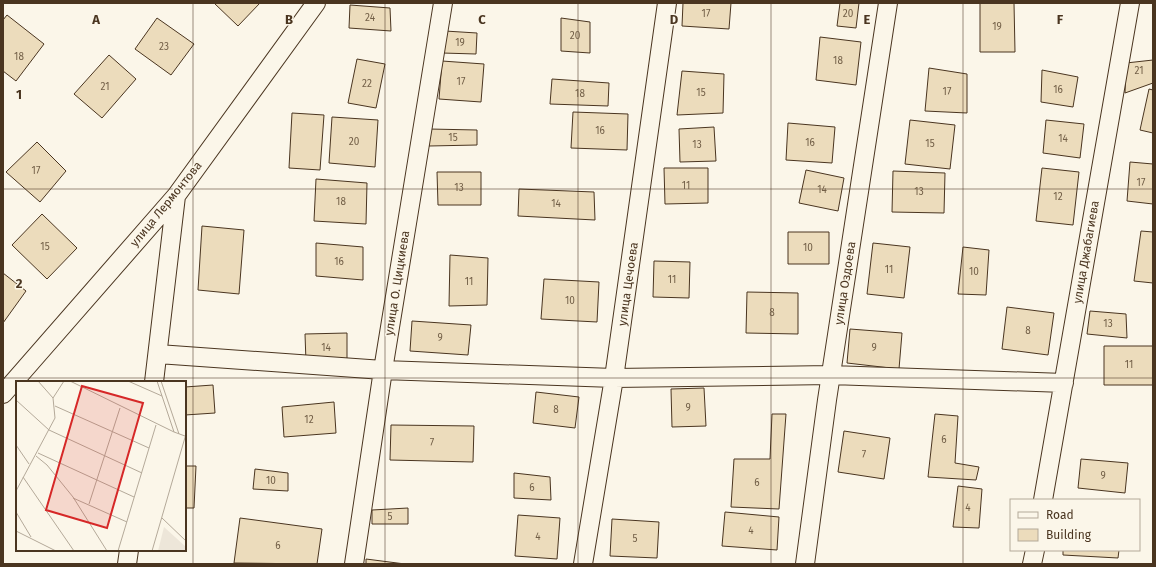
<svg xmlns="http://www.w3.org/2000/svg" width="1156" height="567" font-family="'Fira Sans',sans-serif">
  <rect width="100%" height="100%" fill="#fbf6e9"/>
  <path fill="#ecdcbc" stroke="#4a3520" d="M 214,3 L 260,3 L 238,26 Z
    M 683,3 L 731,3 L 729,29 L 682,26 Z
    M 840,3 L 859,3 L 856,28 L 837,26 Z
    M 980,3 L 1014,3 L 1015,52 L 980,52 Z
    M 350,5 L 390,8 L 391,31 L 349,28 Z
    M 7,15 L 44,44 L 16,81 L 3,71 L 3,20 Z
    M 157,18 L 194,44 L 171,75 L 135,49 Z
    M 561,18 L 590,22 L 590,53 L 561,51 Z
    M 445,31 L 477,33 L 476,54 L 442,53 Z
    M 820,37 L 861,42 L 856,85 L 816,80 Z
    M 109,55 L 136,79 L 102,118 L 74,94 Z
    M 357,59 L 385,64 L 376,108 L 348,103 Z
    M 1153,60 L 1153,83 L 1125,93 L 1126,63 Z
    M 442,61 L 484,64 L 481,102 L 439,99 Z
    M 929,68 L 967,74 L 967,113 L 925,111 Z
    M 1042,70 L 1078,77 L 1073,107 L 1041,102 Z
    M 682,71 L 724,74 L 723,113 L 677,115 Z
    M 552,79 L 609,83 L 608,106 L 550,104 Z
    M 1149,89 L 1153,90 L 1153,133 L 1140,130 Z
    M 573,112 L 628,114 L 627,150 L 571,148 Z
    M 292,113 L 324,115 L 320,170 L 289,168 Z
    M 332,117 L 378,120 L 375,167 L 329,163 Z
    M 910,120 L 955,125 L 950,169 L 905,164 Z
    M 1046,120 L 1084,124 L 1080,158 L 1043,153 Z
    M 788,123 L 835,127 L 832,163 L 786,160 Z
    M 714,127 L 716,161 L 680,162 L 679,129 Z
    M 429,129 L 477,130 L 477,145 L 429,146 Z
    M 37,142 L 66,171 L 40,202 L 6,172 Z
    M 1130,162 L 1153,164 L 1153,204 L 1127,201 Z
    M 664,168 L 708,168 L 708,203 L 665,204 Z
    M 1042,168 L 1079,172 L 1073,225 L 1036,221 Z
    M 806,170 L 844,178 L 838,211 L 799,203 Z
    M 893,171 L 945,173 L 944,213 L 892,212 Z
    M 437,172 L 481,172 L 481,205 L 438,205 Z
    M 316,179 L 367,183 L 366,224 L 314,221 Z
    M 519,189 L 594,192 L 595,220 L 518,216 Z
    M 42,214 L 77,248 L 47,279 L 12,245 Z
    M 202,226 L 244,230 L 239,294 L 198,290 Z
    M 1141,231 L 1153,232 L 1153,283 L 1134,281 Z
    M 788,232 L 829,232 L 829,264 L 788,264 Z
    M 316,243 L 363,247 L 363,280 L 316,276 Z
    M 873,243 L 910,247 L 904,298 L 867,294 Z
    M 963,247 L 989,250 L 986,295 L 958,294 Z
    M 450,255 L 488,258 L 487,305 L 449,306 Z
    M 654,261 L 690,262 L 689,298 L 653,297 Z
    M 3,273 L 26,291 L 3,323 Z
    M 544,279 L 599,282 L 597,322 L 541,319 Z
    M 747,292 L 798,293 L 798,334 L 746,333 Z
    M 1007,307 L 1054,313 L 1048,355 L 1002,349 Z
    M 1090,311 L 1126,314 L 1127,338 L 1087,334 Z
    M 412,321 L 471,325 L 468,355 L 410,351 Z
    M 850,329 L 902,333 L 899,369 L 847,363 Z
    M 347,333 L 347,362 L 306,362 L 305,334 Z
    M 1104,346 L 1153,346 L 1153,385 L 1104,385 Z
    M 213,385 L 215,413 L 185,415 L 185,387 Z
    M 704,388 L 706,426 L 672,427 L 671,389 Z
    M 536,392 L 579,397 L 575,428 L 533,423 Z
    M 334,402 L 336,433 L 284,437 L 282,407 Z
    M 772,414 L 786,414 L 779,509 L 731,507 L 734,459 L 770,459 Z
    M 935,414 L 958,416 L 955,463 L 979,467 L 976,480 L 928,477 Z
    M 391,425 L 474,426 L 473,462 L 390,460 Z
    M 844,431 L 890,438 L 884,479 L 838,472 Z
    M 1081,459 L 1128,463 L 1125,493 L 1078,488 Z
    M 185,466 L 196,466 L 194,508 L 185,508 Z
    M 255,469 L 288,473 L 288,491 L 253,489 Z
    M 514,473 L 550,477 L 551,500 L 514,498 Z
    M 958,486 L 982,489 L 979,528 L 953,527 Z
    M 408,508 L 408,524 L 372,524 L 372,510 Z
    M 725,512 L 779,517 L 777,550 L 722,546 Z
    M 518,515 L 560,518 L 557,559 L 515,556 Z
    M 240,518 L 322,529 L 317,564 L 234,563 Z
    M 612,519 L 659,522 L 657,558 L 610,556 Z
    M 1063,550 L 1119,550 L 1118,558 L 1063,555 Z
    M 366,559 L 405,564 L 366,564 Z"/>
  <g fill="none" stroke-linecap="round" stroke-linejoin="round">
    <g stroke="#4a3520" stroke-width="20">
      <path id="street" d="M 158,354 L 383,370 L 614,378 L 831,375 L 1064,383
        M 154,382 L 176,196
        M 3,394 L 176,196 L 316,3
        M 1043,500 L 1130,3
        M 127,564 L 129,550
        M 354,564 L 383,370 L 443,3
        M 583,564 L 614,378 L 667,3
        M 805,564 L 827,400 L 888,3
        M 1032,564 L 1035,550"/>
    </g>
    <use href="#street" stroke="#fbf6e9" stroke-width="18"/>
  </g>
  <path fill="none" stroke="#4a3520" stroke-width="1" stroke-opacity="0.55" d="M 193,3 L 193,564M 385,3 L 385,564M 578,3 L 578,564M 771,3 L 771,564M 963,3 L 963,564M 3,189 L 1153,189M 3,378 L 1153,378"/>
  <g text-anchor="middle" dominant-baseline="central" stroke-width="3" stroke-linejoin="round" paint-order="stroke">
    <g font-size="10" fill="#725f47">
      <text x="706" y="14">17</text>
      <text x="848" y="14">20</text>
      <text x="370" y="18">24</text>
      <text x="997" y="27">19</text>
      <text x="575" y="36">20</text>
      <text x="460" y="43">19</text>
      <text x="164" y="47">23</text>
      <text x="19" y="57">18</text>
      <text x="838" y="61">18</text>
      <text x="1139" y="71">21</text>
      <text x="461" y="82">17</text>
      <text x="367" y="84">22</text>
      <text x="105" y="87">21</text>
      <text x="1058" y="90">16</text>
      <text x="947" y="92">17</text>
      <text x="701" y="93">15</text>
      <text x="580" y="94">18</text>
      <text x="600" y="131">16</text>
      <text x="453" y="138">15</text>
      <text x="1063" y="139">14</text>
      <text x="354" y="142">20</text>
      <text x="810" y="143">16</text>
      <text x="930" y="144">15</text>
      <text x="697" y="145">13</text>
      <text x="36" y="171">17</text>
      <text x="1141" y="183">17</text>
      <text x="686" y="186">11</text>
      <text x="459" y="188">13</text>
      <text x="822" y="190">14</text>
      <text x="919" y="192">13</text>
      <text x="1058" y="197">12</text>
      <text x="341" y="202">18</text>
      <text x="556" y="204">14</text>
      <text x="45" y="247">15</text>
      <text x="808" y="248">10</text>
      <text x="339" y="262">16</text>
      <text x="889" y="270">11</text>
      <text x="974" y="272">10</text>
      <text x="672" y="280">11</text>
      <text x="469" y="282">11</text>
      <text x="570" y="301">10</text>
      <text x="772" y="313">8</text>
      <text x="1108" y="324">13</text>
      <text x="1028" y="331">8</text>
      <text x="440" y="338">9</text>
      <text x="326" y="348">14</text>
      <text x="874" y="348">9</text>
      <text x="1129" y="365">11</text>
      <text x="688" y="408">9</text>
      <text x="556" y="410">8</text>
      <text x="309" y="420">12</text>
      <text x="944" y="440">6</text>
      <text x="432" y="443">7</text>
      <text x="864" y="455">7</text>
      <text x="1103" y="476">9</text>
      <text x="271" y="481">10</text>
      <text x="757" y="483">6</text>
      <text x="532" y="488">6</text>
      <text x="968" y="508">4</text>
      <text x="390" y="517">5</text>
      <text x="751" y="531">4</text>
      <text x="538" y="537">4</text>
      <text x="635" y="539">5</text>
      <text x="278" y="546">6</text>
    </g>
    <g font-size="12" fill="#4a3520" stroke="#fbf6e9">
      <text transform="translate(166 204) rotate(-51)">улица Лермонтова</text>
      <text transform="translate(1086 252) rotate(-80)">улица Джабагиева</text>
      <text transform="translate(397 283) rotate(-81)">улица О. Цицкиева</text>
      <text transform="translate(845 283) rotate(-81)">улица Оздоева</text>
      <text transform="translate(628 284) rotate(-82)">улица Цечоева</text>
    </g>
  </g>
  <g transform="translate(16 381)">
    <rect width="170" height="170" fill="#fbf6e9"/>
    <path d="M 148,146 L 170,166 L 170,170 L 142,170 Z" fill="#ede6d9"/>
    <path fill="none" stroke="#b4a999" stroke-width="1" d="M 22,0 L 37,17M 54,0 L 158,51M 112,0 L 146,15M 141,0 L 158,51 L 169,55M 145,0 L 163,53M 0,19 L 33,49 L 126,92M 39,25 L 133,67M 0,64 L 13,83M 22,72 L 118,116M 20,75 L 31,84 L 57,116 L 91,170M 7,96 L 58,170M 0,110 L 39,37 L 37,17 L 48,0M 57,117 L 111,141M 73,123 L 104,27M 0,131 L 15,156M 146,137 L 170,160M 0,150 L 40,170M 102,170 L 140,44M 136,170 L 170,53"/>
    <path fill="#d62828" fill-opacity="0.15" stroke="#d62828" stroke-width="2" d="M 66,5 L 127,22 L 91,147 L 30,129 Z"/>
    <rect width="170" height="170" fill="none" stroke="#4a3520" stroke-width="2"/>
  </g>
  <g font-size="13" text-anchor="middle" font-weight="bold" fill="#4a3520" stroke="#fbf6e9" stroke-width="3" stroke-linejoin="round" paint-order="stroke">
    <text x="96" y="24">A</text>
    <text x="289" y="24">B</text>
    <text x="482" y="24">C</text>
    <text x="674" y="24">D</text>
    <text x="867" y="24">E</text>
    <text x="1060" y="24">F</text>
    <text x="19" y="99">1</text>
    <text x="19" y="288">2</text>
  </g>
  <rect width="1156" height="567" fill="none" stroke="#4a3520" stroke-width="8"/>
  <rect x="1010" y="499" width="130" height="52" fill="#fbf6e9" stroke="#b4a999"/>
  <rect x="1018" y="512" width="20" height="6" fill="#fbf6e9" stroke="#b4a999"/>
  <text x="1046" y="519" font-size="12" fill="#4a3520">Road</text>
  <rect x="1018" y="529" width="20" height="12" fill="#ecdcbc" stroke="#b4a999"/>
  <text x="1046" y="539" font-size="12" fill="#4a3520">Building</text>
</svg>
